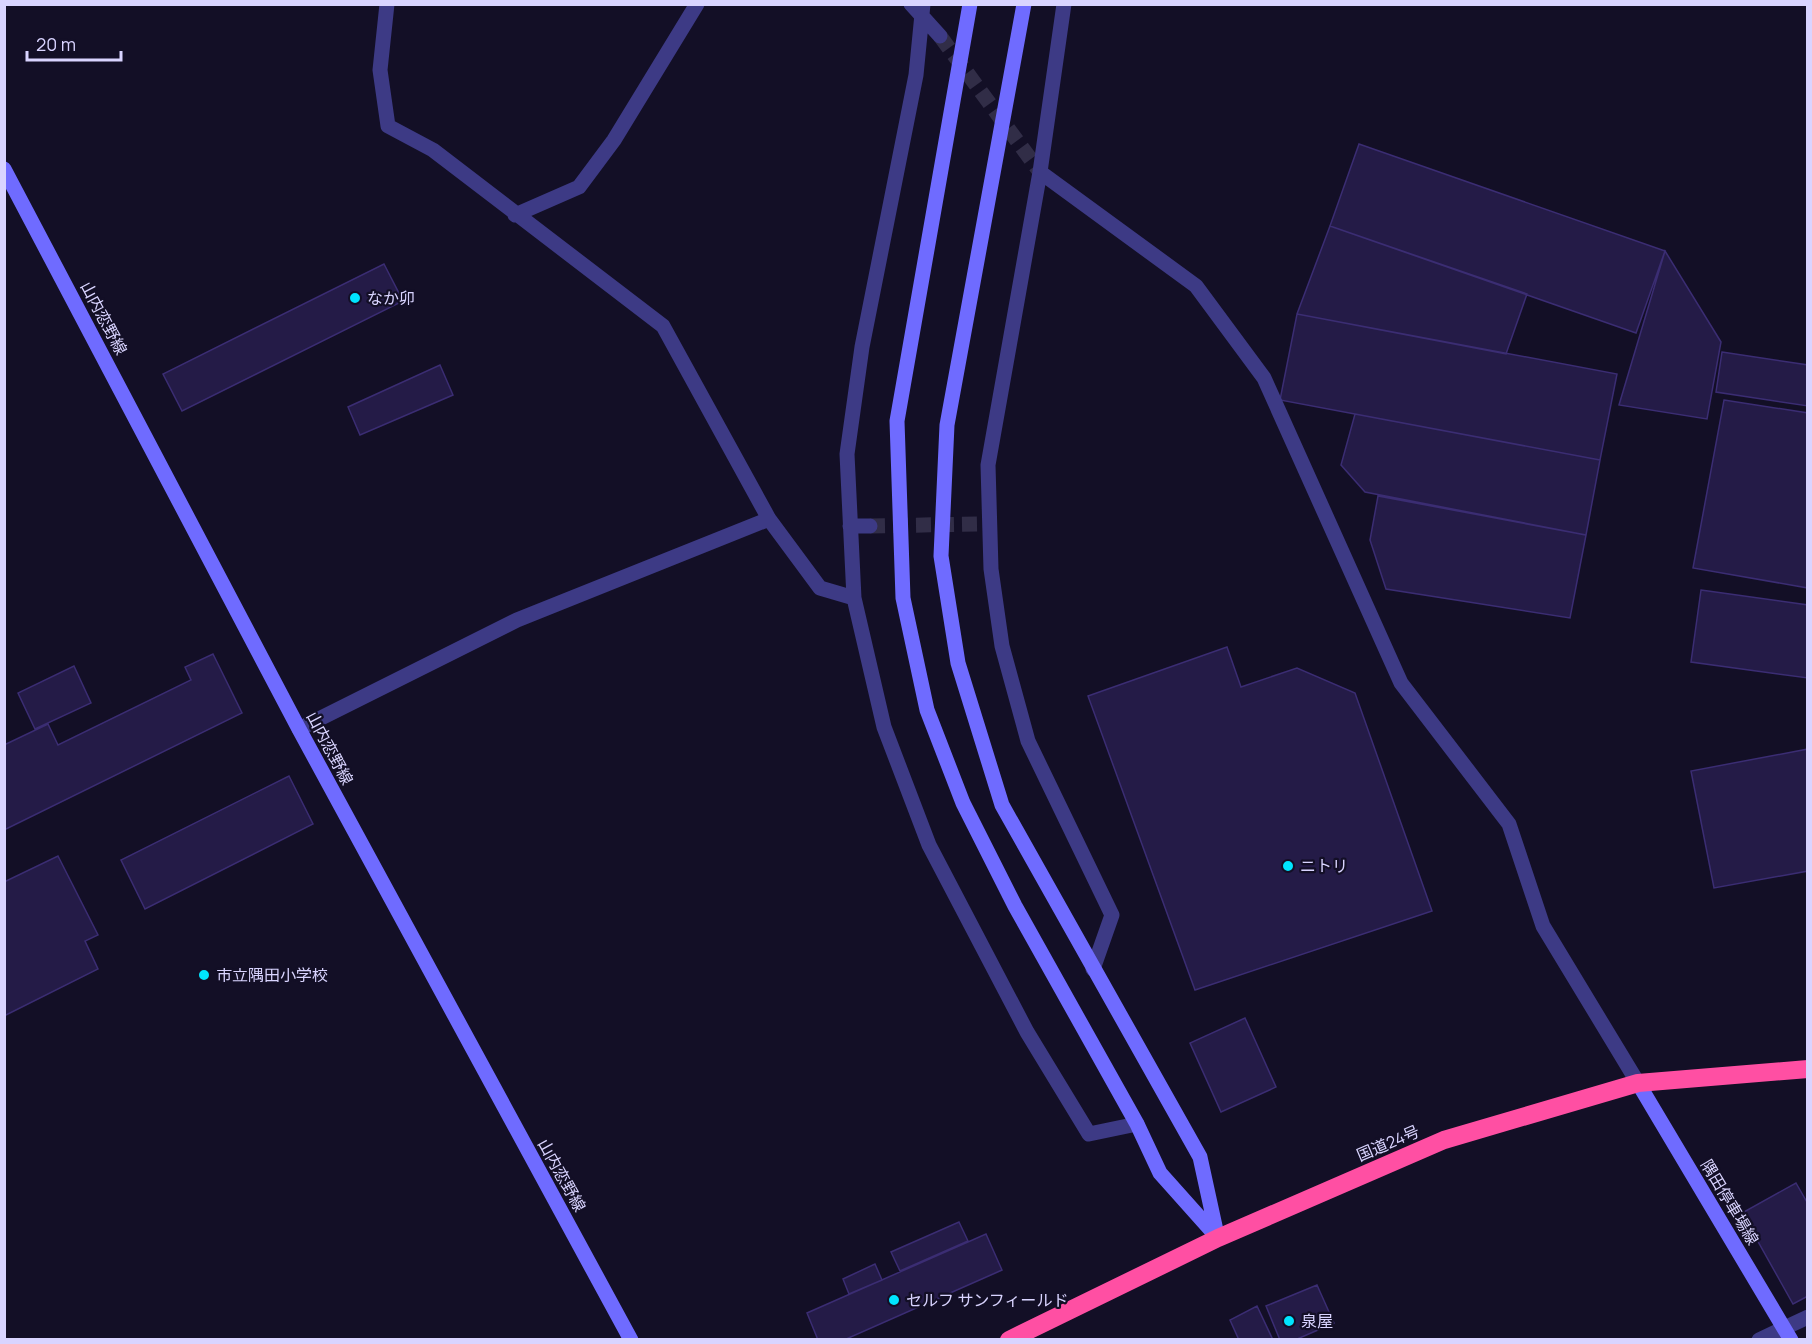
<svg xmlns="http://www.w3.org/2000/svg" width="1812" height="1344" font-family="Manrope,'Noto Sans JP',sans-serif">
  <rect width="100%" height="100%" fill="#130f26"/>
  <path fill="#241b47" stroke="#3b2d73" stroke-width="1.5" d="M 1359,144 L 1665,251 L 1636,333 L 1330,226 Z
    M 1330,226 L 1527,294 L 1506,354 L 1297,314 Z
    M 1665,251 L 1721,342 L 1707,419 L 1619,405 Z
    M 384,264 L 403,301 L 182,411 L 163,374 Z
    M 1297,314 L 1617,374 L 1600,460 L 1280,400 Z
    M 1722,352 L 1808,365 L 1808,406 L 1716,392 Z
    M 440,365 L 453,395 L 360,435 L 348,407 Z
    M 1724,400 L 1808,413 L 1808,588 L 1693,568 Z
    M 1355,414 L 1600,460 L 1586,535 L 1365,492 L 1341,465 Z
    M 1378,496 L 1586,535 L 1570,618 L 1386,589 L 1370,540 Z
    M 1701,590 L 1808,605 L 1808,678 L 1691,662 Z
    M 1227,647 L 1241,687 L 1297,668 L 1355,693 L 1432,911 L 1195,990 L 1088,696 Z
    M 213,654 L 242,713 L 4,830 L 4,745 L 48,724 L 58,745 L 191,680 L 185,667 Z
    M 74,666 L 91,703 L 35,729 L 18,693 Z
    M 1808,749 L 1808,871 L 1714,888 L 1691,771 Z
    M 289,776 L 313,824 L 145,909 L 121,860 Z
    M 58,856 L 98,935 L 85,941 L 98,969 L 4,1016 L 4,882 Z
    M 1245,1018 L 1276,1087 L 1221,1112 L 1190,1043 Z
    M 1796,1183 L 1808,1204 L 1808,1296 L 1793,1304 L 1742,1213 Z
    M 959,1222 L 968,1241 L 900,1271 L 891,1252 Z
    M 986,1234 L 1002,1270 L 844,1340 L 818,1340 L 807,1313 Z
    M 875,1264 L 882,1280 L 849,1294 L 843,1279 Z
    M 1317,1285 L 1334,1323 L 1295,1340 L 1280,1340 L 1266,1306 Z
    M 1257,1306 L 1273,1340 L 1239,1340 L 1230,1320 Z"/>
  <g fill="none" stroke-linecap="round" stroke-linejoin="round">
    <path stroke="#312d47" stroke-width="15" stroke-dasharray="15 8" stroke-linecap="butt" d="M 940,36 L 1040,172
      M 870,526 L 978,524"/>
    <path stroke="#3d3a85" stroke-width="15" d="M 387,4 L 380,70 L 388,126 L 433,150 L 663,326 L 769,519 L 820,588 L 854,598
      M 911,4 L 940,36
      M 923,4 L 916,75 L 862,347 L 847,454 L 854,598 L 884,727 L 929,845 L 1027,1032 L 1089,1134 L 1137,1124
      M 1064,4 L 1040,172 L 988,465 L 991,569 L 1002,646 L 1028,741 L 1112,915 L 1093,969
      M 1040,172 L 1196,286 L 1264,378 L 1401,683 L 1509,824 L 1543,926 L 1638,1083
      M 515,215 L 579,187 L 614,140 L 697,4
      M 850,526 L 870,526
      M 299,729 L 517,620 L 769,519
      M 1759,1340 L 1808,1317"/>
    <path stroke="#6f6bff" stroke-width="15" d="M 970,4 L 897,421 L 903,598 L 927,710 L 963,803 L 1015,906 L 1137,1124 L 1160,1173 L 1218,1238
      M 1024,4 L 947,425 L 941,556 L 958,663 L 1002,805 L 1200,1157 L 1217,1235
      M 4,169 L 299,729 L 631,1340
      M 1638,1083 L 1791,1340"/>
    <path stroke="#ff4fa3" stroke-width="18" d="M 1009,1340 L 1218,1238 L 1444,1140 L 1638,1083 L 1808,1069"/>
  </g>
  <g fill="#00e5ff" stroke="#130f26" stroke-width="2">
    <circle cx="355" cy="298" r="6"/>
    <circle cx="1288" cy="866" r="6"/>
    <circle cx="204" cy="975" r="6"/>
    <circle cx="894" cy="1300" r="6"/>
    <circle cx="1289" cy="1321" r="6"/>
  </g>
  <g text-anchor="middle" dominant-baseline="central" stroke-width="4.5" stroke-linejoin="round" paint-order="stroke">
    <g font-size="16" fill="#d9d4ff" stroke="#130f26" text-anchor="start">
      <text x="367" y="298">なか卯</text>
      <text x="1300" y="866">ニトリ</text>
      <text x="216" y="975">市立隅田小学校</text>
      <text x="906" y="1300">セルフ サンフィールド</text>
      <text x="1301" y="1321">泉屋</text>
    </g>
    <g font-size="16" fill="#d9d4ff" stroke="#130f26">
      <text transform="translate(104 318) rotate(62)">山内恋野線</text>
      <text transform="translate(330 748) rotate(62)">山内恋野線</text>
      <text transform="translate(1388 1143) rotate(-23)">国道24号</text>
      <text transform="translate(562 1175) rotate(61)">山内恋野線</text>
      <text transform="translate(1730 1202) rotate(59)">隅田停車場線</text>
    </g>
  </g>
  <rect width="1812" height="1344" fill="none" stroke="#d9d4ff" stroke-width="12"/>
  <path d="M27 51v9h94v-9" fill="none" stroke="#d9d4ff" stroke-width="3"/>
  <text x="36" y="51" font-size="18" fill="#d9d4ff" stroke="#130f26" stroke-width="4.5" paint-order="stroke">20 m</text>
</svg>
